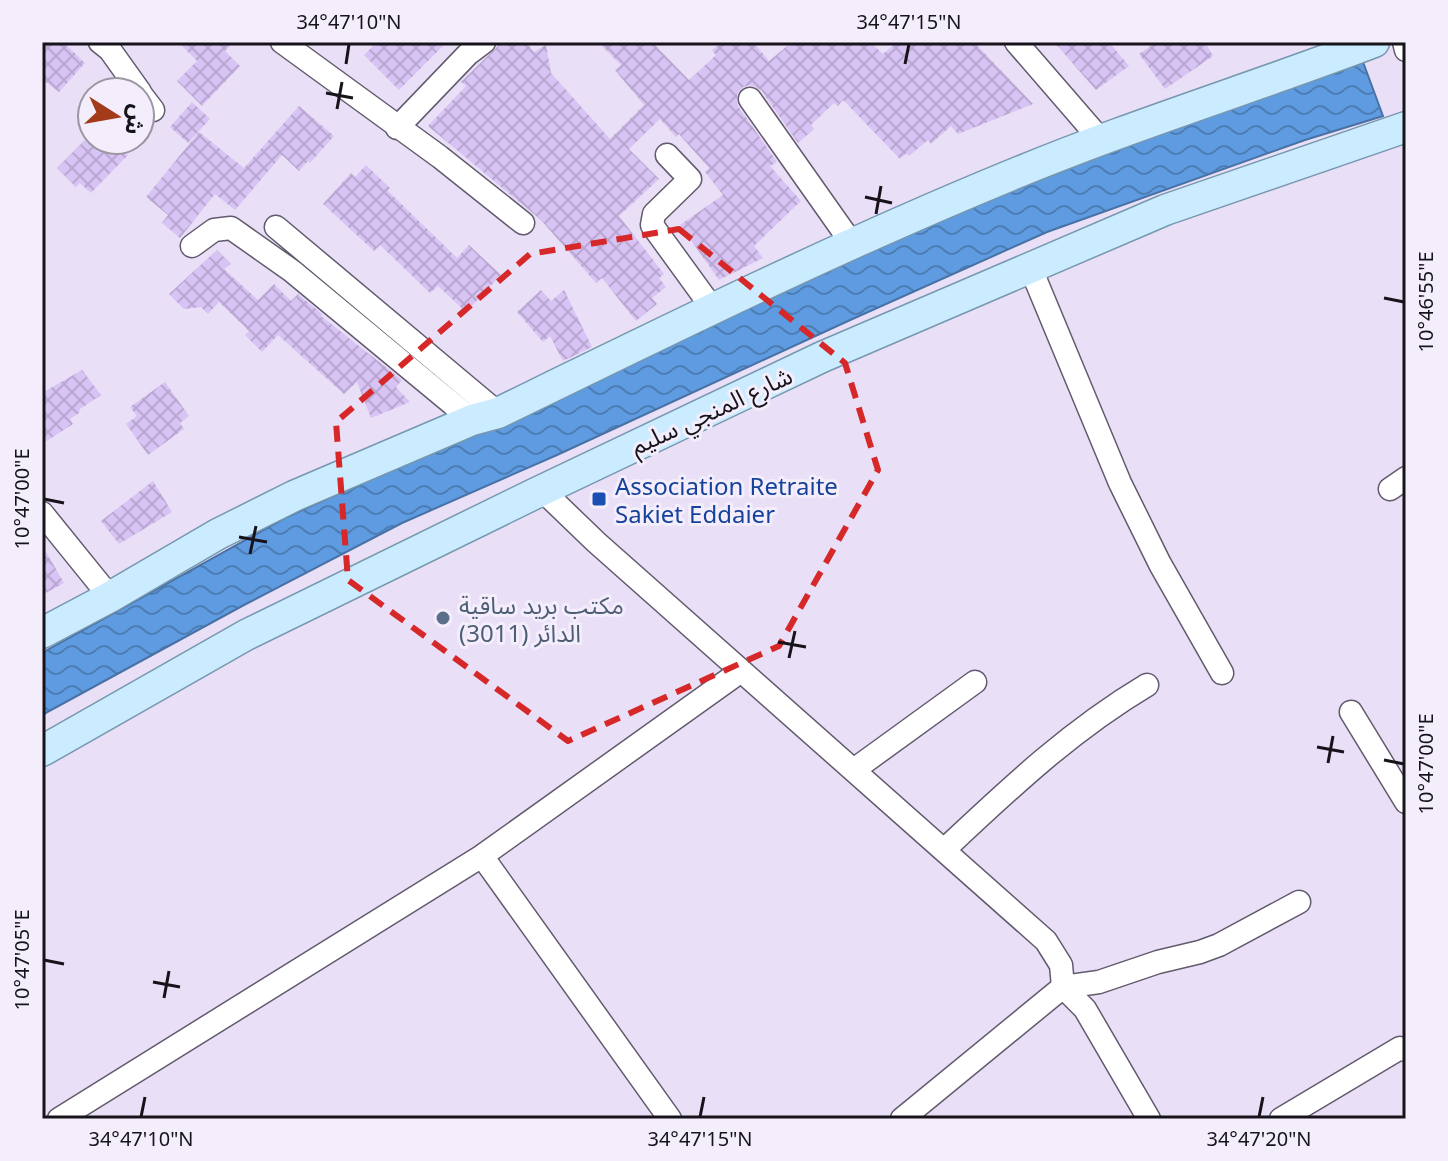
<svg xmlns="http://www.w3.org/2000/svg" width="1448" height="1161" font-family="'Noto Sans','Noto Sans Arabic',sans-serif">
  <defs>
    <pattern id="water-waves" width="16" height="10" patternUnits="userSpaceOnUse" patternTransform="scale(2)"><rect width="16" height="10" fill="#5e9be0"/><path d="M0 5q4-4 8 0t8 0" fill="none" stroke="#4d7db5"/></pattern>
    <pattern id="building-cross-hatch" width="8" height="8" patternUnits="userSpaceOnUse" patternTransform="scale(2)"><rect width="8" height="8" fill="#d8c3f5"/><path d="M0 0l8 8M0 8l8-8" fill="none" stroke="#b9a7d1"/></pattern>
  </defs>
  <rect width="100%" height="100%" fill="#e9dff6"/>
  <path fill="url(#water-waves)" stroke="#4872a5" stroke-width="2" d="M 1363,62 L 1383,116 L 1305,140 L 1047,232 L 848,321 L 557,455 L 402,523 L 244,605 L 42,715 L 42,653 L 287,517 L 1024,182 Z"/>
  <path fill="url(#building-cross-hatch)" d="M 42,42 L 63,42 L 85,63 L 59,92 L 42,79 Z
    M 178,42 L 234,42 L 225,51 L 240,66 L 202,106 L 177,81 L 197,61 Z
    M 377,42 L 447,42 L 399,90 L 364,55 Z
    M 502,42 L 526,42 L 534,52 L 546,45 L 551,73 L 610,139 L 644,105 L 615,70 L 621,65 L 598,42 L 652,42 L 689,80 L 716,55 L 712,50 L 722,42 L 753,42 L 769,61 L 792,42 L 870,42 L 883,54 L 897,42 L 974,42 L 1033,104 L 958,134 L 951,126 L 931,144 L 928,140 L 909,156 L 907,153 L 900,159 L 843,100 L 838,106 L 834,103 L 811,125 L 814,129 L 798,143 L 761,90 L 750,85 L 743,87 L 737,94 L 738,106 L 777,162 L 770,166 L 801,201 L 754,246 L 763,258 L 719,280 L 680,225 L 723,195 L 705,172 L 709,168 L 679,134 L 676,137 L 660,119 L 629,149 L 659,179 L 619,216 L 664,274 L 659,278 L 666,287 L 652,298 L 657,304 L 636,321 L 602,278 L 596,283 L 541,220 L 428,126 L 466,86 L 461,82 Z
    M 1054,42 L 1109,42 L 1129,66 L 1096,90 Z
    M 1156,42 L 1205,42 L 1213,56 L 1165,89 L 1139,54 Z
    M 192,102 L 210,119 L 188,143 L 170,127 Z
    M 299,106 L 334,136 L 310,163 L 308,161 L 299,171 L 282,155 L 235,210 L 215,194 L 180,238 L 162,223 L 168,215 L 146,197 L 199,132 L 244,168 Z
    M 85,140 L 113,140 L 128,155 L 91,193 L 80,183 L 76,187 L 57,168 Z
    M 366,165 L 390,188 L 388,191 L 457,258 L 469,245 L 501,275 L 466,312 L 438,286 L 430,293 L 380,245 L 374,251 L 323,204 L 351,173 L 355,177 Z
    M 217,250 L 231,264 L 224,269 L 258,300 L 274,284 L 291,301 L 298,294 L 322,314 L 321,316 L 402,380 L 396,387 L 410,402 L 371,418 L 357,382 L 344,394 L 278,335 L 262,352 L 245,335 L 249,331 L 219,302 L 208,314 L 201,307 L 184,309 L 169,294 Z
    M 541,290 L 551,301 L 564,290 L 592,347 L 563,361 L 550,336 L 543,342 L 517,312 Z
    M 82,370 L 101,395 L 80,409 L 79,413 L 70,419 L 73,424 L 42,444 L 42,393 Z
    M 165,382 L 189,416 L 180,423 L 184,429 L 148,455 L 126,424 L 137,416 L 130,407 Z
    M 153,481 L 172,512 L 119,544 L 101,521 Z
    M 42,545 L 64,583 L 42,595 Z"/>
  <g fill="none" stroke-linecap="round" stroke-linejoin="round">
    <g stroke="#625a6d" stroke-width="25">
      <path id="minor" d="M 100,42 L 110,50 L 140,92
        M 282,42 L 440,157 L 523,223
        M 1016,42 L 1100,139
        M 1404,42 L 1406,50
        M 140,93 L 153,110
        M 750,99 L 853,245
        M 397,128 L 468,54 L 484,42
        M 667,155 L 690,179 L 654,214 L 652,225 L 713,309
        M 276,227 L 498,413
        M 192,246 L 214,230 L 231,228 L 292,271 L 472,420
        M 1031,269 L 1120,483 L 1160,564 L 1222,673
        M 1390,489 L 1406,478
        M 542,490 L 596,542 L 1046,941 L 1061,965 L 1063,987 L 1085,1009 L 1149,1119
        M 42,513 L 110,597
        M 1351,712 L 1406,802
        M 855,769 L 975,682
        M 945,849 C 1010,788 1070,731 1147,685
        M 482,856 L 670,1119
        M 59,1119 L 482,856 L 741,671
        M 902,1119 L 1063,987 L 1099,982 L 1158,962 L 1200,952 L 1219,945 L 1299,902
        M 1281,1119 L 1400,1048 L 1406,1050"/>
    </g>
    <g stroke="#7697ae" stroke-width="33">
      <path id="major" d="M 42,633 L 110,597 L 218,534 L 294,496 L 472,420 L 498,413 C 666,331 836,247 1009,176 C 1129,126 1253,88 1374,42
        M 42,751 L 246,635 L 532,495 L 822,357 L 1165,210 L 1406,127"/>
    </g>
    <use href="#minor" stroke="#fff" stroke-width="22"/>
    <use href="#major" stroke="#cbebfe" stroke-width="30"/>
  </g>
  <path fill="none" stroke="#d62828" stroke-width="6" stroke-dasharray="16 10" stroke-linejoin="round" d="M 679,229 L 845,363 L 878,470 L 779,646 L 568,741 L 348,580 L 336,422 L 530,254 Z"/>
  <path fill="none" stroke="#16131a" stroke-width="3" d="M 346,64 L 349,44M 905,64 L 909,44M 326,93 L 353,98M 337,109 L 342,82M 865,197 L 892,203M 876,214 L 881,186M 1384,298 L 1404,302M 44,499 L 64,503M 239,537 L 267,542M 250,554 L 256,526M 778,642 L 806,647M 789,658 L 795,631M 1317,747 L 1344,752M 1384,760 L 1404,764M 1328,763 L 1333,736M 44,960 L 64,964M 153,982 L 180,987M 164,998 L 169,971M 141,1117 L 145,1097M 700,1117 L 704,1097M 1259,1117 L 1263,1097"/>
  <rect fill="#1a4fb4" stroke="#f4eefc" stroke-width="3" x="591" y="491" width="16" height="16" rx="4"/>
  <circle fill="#5c6f8a" stroke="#f4eefc" stroke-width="3" cx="443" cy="618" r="8"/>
  <g text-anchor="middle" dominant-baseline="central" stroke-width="6" stroke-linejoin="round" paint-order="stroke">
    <g font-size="24" fill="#16131a" stroke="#f4eefc">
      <text transform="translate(711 410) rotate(-25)">شارع المنجي سليم</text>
    </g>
    <g font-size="24" fill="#164399" stroke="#f4eefc" text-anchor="start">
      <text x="615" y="485">Association Retraite<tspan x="615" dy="28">Sakiet Eddaier</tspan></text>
    </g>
    <g font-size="24" fill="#4e5e75" stroke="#f4eefc" text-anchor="start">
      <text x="459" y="604">مكتب بريد ساقية<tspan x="459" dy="28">الدائر (3011)</tspan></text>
    </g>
  </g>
  <rect width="1448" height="1161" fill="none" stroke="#f4eefc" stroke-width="88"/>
  <g transform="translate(116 116) rotate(101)"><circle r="38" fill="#f4eefc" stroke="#9b96a2" stroke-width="2"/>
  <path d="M0-6L14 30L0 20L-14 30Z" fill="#a33b1b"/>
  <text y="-12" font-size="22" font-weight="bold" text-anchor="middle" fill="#16131a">ش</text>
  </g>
  <rect x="44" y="44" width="1360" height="1073" fill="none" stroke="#16131a" stroke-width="3"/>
  <g font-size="20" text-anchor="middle" fill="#16131a">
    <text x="349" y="29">34°47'10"N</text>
    <text x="909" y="29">34°47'15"N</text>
    <text transform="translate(1426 302) rotate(-90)" y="7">10°46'55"E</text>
    <text transform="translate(22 499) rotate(-90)" y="7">10°47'00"E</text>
    <text transform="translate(1426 764) rotate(-90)" y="7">10°47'00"E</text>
    <text transform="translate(22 960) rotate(-90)" y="7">10°47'05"E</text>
    <text x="141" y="1146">34°47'10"N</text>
    <text x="700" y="1146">34°47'15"N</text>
    <text x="1259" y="1146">34°47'20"N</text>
  </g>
</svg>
